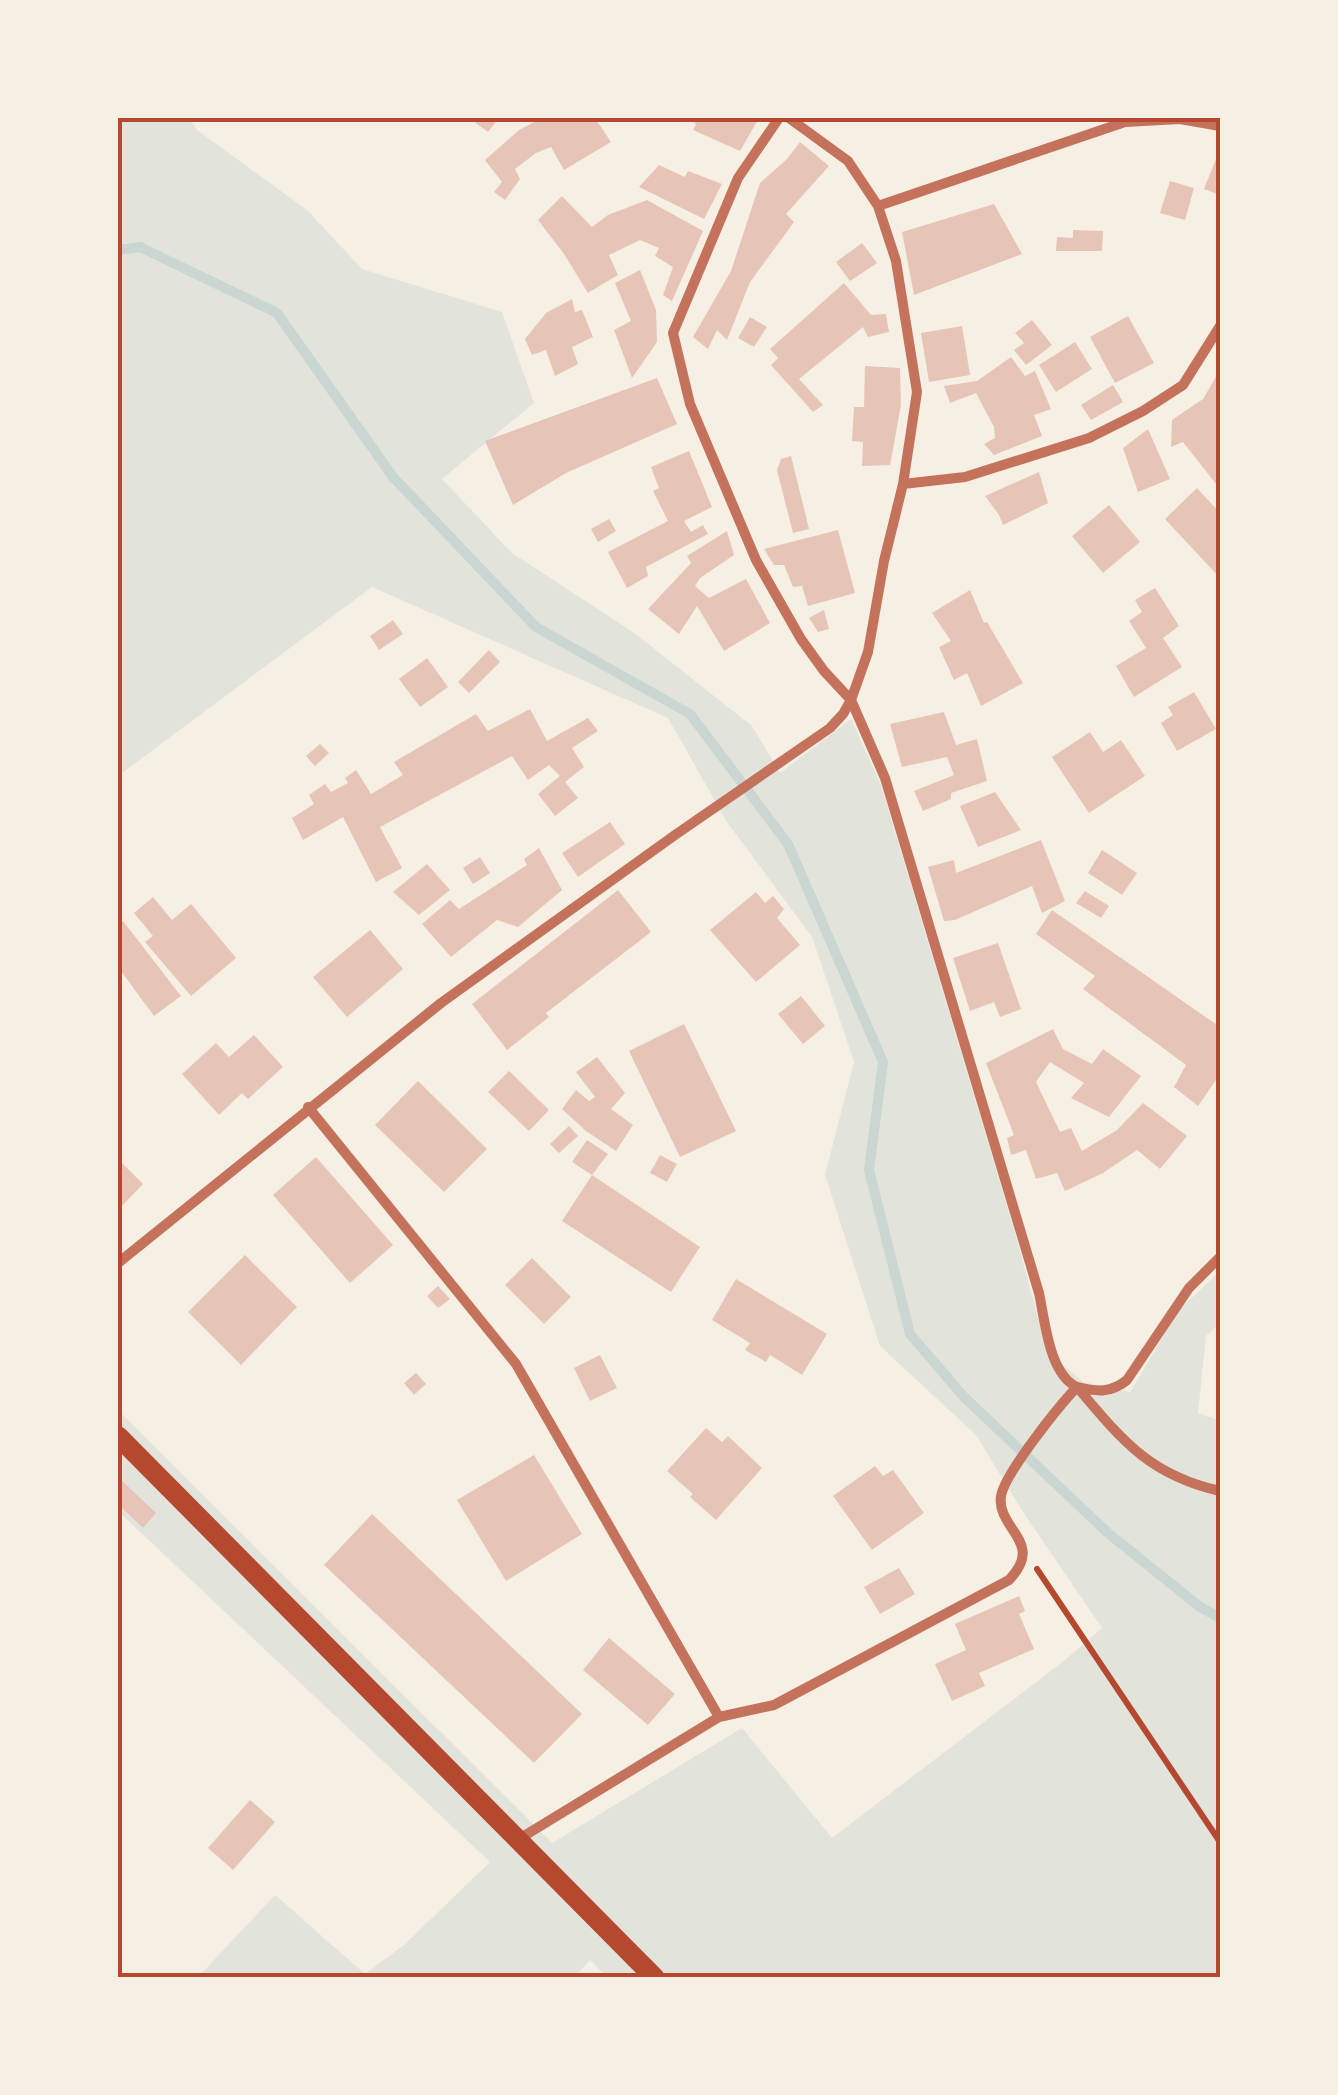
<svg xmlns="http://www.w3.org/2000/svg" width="1338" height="2095" font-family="'Titillium Web',sans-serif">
  <rect width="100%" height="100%" fill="#f6efe4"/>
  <path fill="#e2e4dc" d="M 118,118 L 189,118 L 197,130 L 307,210 L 362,269 L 502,312 L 534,403 L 442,479 L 512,553 L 633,632 L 752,726 L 780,773 L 851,719 L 881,785 L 1014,1229 L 1047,1351 L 1083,1382 L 1130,1392 L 1179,1310 L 1220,1271 L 1220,1324 L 1206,1336 L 1198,1413 L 1220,1421 L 1220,1977 L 608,1978 L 590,1960 L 574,1978 L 198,1977 L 275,1895 L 365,1974 L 404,1945 L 490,1862 L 118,1511 L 118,1410 L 552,1843 L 742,1728 L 832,1838 L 1065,1660 L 1102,1628 L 1023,1512 L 976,1435 L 880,1346 L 825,1175 L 854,1062 L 812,937 L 727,822 L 668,718 L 372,587 L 118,776 Z"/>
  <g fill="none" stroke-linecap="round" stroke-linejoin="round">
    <path stroke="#c9d6d2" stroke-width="10" d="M 118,250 L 140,247 L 277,313 L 393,477 L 536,627 L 690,714 L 788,844 L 883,1062 L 869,1170 L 910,1334 L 964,1397 L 1108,1533 L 1200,1607 L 1220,1618"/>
  </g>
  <path fill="#e6c5b7" d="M 469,118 L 499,118 L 488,132 Z
    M 542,118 L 595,118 L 611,142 L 564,170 L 551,147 L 536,153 L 515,169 L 520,179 L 505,200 L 494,192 L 502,182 L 485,160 L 519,130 Z
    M 688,118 L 759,118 L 740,151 L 693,130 L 696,124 Z
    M 800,142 L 829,166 L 786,214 L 794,222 L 750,282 L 727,340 L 717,330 L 708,349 L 693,337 L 731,271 L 760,183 L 787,159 Z
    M 1220,149 L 1220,195 L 1204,189 Z
    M 659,165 L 685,177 L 688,171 L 722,184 L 704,219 L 639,187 Z
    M 1170,181 L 1194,188 L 1185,220 L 1160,213 Z
    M 562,196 L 592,227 L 608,215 L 647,200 L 703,231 L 672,301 L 663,295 L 673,267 L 655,256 L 659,248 L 640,240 L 609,255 L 618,275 L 588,293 L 564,254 L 538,220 Z
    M 994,204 L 1022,254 L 914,295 L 902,232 Z
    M 1073,230 L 1103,231 L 1102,251 L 1056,251 L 1057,237 L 1073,238 Z
    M 862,243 L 877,263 L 850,281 L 836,262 Z
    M 640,270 L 656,310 L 657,342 L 632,378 L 614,330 L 631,321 L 615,283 Z
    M 844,283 L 871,315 L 886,314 L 889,332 L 868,337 L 863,327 L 799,379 L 823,405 L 813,412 L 771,365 L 778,358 L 770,349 Z
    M 572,299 L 575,312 L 582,310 L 593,337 L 572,347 L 578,364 L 555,376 L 546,350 L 532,355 L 525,339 L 546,313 Z
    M 1128,316 L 1154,363 L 1115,383 L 1090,337 Z
    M 750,317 L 767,327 L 754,347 L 738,338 Z
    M 1032,320 L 1052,345 L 1026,365 L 1014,350 L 1024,343 L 1015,333 Z
    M 962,326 L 970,375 L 929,382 L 921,333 Z
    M 1075,342 L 1092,369 L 1056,392 L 1039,365 Z
    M 1011,357 L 1025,376 L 1035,371 L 1051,409 L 1034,415 L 1042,436 L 994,455 L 984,444 L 995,438 L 994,427 L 976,393 L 950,403 L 944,386 L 977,381 Z
    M 865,366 L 900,368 L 901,405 L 890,465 L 862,466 L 863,442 L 852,441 L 854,407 L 864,407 Z
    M 1220,370 L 1220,489 L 1183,442 L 1171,447 L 1172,420 L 1203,399 Z
    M 657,378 L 677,424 L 566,473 L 513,505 L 485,441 Z
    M 1113,385 L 1123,402 L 1091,420 L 1081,405 Z
    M 1148,429 L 1170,479 L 1138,492 L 1123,448 Z
    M 689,451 L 712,507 L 684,521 L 691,532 L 703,525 L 708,534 L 646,567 L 648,576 L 627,588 L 608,552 L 668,521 L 653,491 L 659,488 L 651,467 Z
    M 791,456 L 809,529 L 793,533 L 777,470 L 781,459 Z
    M 1039,472 L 1048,503 L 1003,525 L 999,515 L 985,496 Z
    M 1197,488 L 1220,513 L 1220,578 L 1165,519 Z
    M 1109,505 L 1140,542 L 1103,573 L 1072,536 Z
    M 609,519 L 616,531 L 598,542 L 591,529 Z
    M 838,530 L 855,593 L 808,606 L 802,586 L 793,587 L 784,565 L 774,565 L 764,549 Z
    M 727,531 L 734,555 L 700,578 L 695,586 L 709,598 L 746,579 L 770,623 L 724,651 L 697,606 L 679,634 L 648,609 L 691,563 L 687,556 Z
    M 1155,588 L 1179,626 L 1163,638 L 1182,667 L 1134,697 L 1116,666 L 1146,648 L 1129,621 L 1142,612 L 1135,600 Z
    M 970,590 L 984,623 L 987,622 L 1023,683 L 981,706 L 967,673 L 954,680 L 939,647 L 951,641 L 932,613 Z
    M 824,610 L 829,629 L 818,632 L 809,618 Z
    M 393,620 L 403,634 L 379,650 L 370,636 Z
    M 489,650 L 500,662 L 469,693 L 458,682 Z
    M 427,658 L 448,687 L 420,707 L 399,679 Z
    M 1194,692 L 1216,729 L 1177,751 L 1161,723 L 1173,715 L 1168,707 Z
    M 530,709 L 547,741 L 588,718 L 598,731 L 572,748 L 584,767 L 565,782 L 578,798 L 555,816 L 538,794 L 560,776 L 549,765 L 528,780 L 512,756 L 380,827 L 402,868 L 376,882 L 343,817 L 303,840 L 292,818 L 314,804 L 309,795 L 325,784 L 331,792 L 348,783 L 345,778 L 356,770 L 371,794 L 403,775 L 394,762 L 476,714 L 488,731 Z
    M 944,712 L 956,745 L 977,739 L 987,781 L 951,793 L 951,799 L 923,811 L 914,791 L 954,775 L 947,757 L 902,767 L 890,724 Z
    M 1090,732 L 1103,752 L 1121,740 L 1145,776 L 1089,813 L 1052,757 Z
    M 320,744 L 329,753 L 315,766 L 306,756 Z
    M 995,792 L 1021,830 L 978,847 L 960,806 Z
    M 610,822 L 625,844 L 578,877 L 562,853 Z
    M 1041,840 L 1065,901 L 1042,913 L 1032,886 L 955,920 L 944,921 L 928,867 L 954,860 L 956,873 Z
    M 539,848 L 562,890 L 518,927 L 497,920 L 451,957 L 422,924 L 450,900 L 459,909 L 527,865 L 524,859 Z
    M 1102,850 L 1137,873 L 1122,895 L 1088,873 Z
    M 480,857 L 490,873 L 473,884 L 463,868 Z
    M 427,864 L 450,890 L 419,915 L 393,892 Z
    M 618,890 L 651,932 L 546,1013 L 549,1017 L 507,1050 L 472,1004 Z
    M 1085,891 L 1109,906 L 1101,918 L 1076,903 Z
    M 756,892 L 765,903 L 773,896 L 784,909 L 777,918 L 800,945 L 756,982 L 710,930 Z
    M 153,897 L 172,920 L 191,904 L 236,958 L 191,996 L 145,942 L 153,936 L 134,913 Z
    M 1052,910 L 1220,1027 L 1220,1074 L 1198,1106 L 1174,1087 L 1186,1065 L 1083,989 L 1095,976 L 1036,934 Z
    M 123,921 L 181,996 L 154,1016 L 118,967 L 118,925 Z
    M 370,930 L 403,969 L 347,1017 L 313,977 Z
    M 998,943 L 1021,1009 L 1000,1017 L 994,1002 L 970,1011 L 953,958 Z
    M 801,996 L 825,1026 L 803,1044 L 778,1014 Z
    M 684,1024 L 736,1131 L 680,1157 L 629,1051 Z
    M 1053,1029 L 1063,1049 L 1092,1064 L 1103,1049 L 1141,1076 L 1109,1117 L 1071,1098 L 1084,1083 L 1050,1062 L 1036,1082 L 1060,1132 L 1071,1128 L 1082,1151 L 1117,1130 L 1143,1103 L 1187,1136 L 1160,1169 L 1137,1150 L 1103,1173 L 1065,1191 L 1057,1173 L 1036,1179 L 1026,1150 L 1011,1155 L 1007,1138 L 1014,1135 L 986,1063 Z
    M 254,1035 L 283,1067 L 248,1099 L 242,1093 L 219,1115 L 182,1074 L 216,1043 L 229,1057 Z
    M 597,1057 L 625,1093 L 611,1109 L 633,1125 L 616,1151 L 586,1131 L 562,1109 L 576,1090 L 589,1101 L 595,1097 L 576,1072 Z
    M 509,1071 L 549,1110 L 529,1131 L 488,1092 Z
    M 418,1081 L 487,1149 L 444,1192 L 375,1125 Z
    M 569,1126 L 578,1136 L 559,1153 L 550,1144 Z
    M 587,1140 L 608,1154 L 592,1175 L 572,1162 Z
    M 660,1155 L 677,1164 L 667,1182 L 650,1173 Z
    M 316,1157 L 393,1245 L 350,1283 L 273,1195 Z
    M 118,1159 L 143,1184 L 118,1210 Z
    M 592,1175 L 700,1247 L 671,1292 L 562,1221 Z
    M 245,1255 L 297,1307 L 241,1365 L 188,1312 Z
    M 532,1258 L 571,1297 L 544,1324 L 505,1285 Z
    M 736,1279 L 827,1334 L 802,1375 L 770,1355 L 766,1362 L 745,1350 L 750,1343 L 712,1320 Z
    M 438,1286 L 450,1299 L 438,1308 L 427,1296 Z
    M 600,1355 L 617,1388 L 590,1401 L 574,1368 Z
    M 416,1373 L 426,1384 L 414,1395 L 404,1383 Z
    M 706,1428 L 722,1442 L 728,1436 L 762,1468 L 716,1520 L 690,1497 L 693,1494 L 667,1471 Z
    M 534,1455 L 582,1534 L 506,1581 L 457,1500 Z
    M 875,1466 L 883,1476 L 893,1470 L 924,1513 L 872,1550 L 833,1496 Z
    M 118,1477 L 156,1513 L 143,1528 L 118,1504 Z
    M 372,1514 L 582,1714 L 534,1763 L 324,1565 Z
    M 899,1568 L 915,1594 L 880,1614 L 864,1587 Z
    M 1019,1596 L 1025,1611 L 1019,1614 L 1034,1649 L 979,1673 L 985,1686 L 952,1701 L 935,1664 L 966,1650 L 955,1624 Z
    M 609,1638 L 675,1694 L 648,1725 L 583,1670 Z
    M 250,1800 L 275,1822 L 233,1870 L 208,1848 Z"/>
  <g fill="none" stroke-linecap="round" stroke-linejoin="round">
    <path stroke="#b5482f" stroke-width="6" d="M 1037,1569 L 1220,1842"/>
    <path stroke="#c5725c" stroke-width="10" d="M 779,118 L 738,178 L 673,333 L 690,404 L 756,560 L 801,639 L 824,671 L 851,700 L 885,778 L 1039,1293 C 1045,1321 1049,1374 1077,1387 C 1122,1440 1149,1475 1220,1491
      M 878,206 L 1125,122 L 1180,119 L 1220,126
      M 903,484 L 965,477 L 1089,438 L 1143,411 L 1183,385 L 1220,326
      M 308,1107 L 516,1364 L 719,1717
      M 118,1263 L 441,1003 L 675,835 L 830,728 L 843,714 L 851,700 L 868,652 L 884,561 L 903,484 L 917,392 L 896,261 L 878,206 L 848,161 L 789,118
      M 1078,1387 C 1098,1392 1111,1393 1127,1380 L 1189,1288 L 1220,1257
      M 519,1839 L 719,1717 L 774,1705 L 1009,1580 C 1046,1542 996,1529 1001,1496 C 1005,1473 1059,1406 1077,1387"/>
    <path stroke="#b5482f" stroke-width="20" d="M 118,1436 L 655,1978"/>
  </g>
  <rect width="1338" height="2095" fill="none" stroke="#f6efe4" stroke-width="240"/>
  <rect x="120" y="120" width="1098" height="1855" fill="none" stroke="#b5482f" stroke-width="4"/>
</svg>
